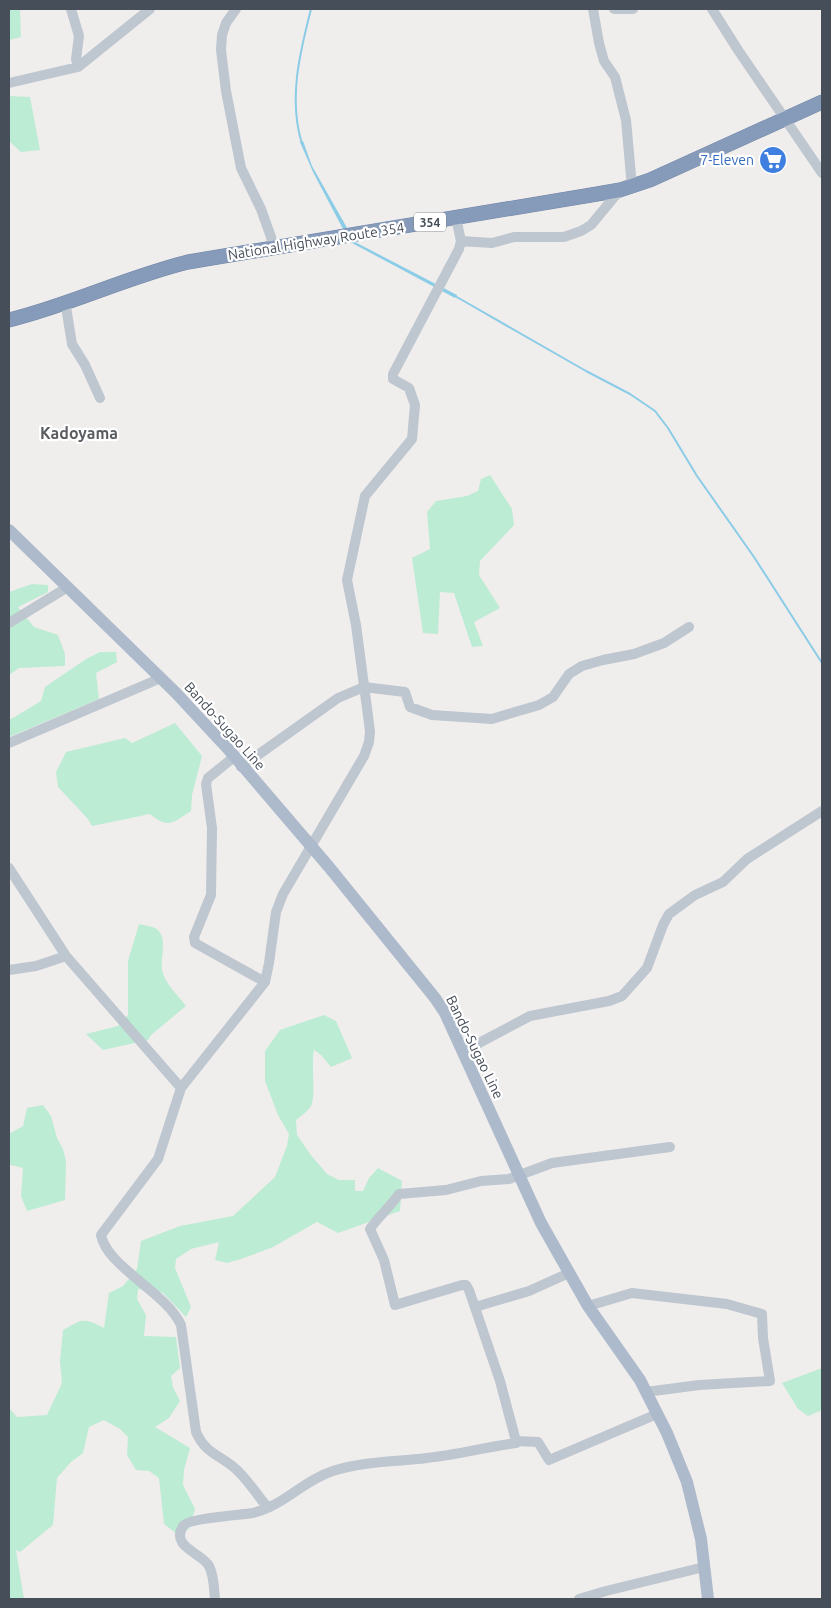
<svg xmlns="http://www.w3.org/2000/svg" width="831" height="1608" font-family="Ubuntu,sans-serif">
  <rect width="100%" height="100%" fill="#f0eded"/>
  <path fill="#bcecd3" d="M 9,9 L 20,9 L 21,37 L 9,40 Z
    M 9,96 L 30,97 L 40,150 L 21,152 L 9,141 Z
    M 490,475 L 512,509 L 514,525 L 480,561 L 479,575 L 500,608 L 474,622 L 483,646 L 472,647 L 454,593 L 440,592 L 438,634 L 423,633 L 412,558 L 430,549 L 427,512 L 436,501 L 467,496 L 478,491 L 481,479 Z
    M 32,584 L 48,585 L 48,592 L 18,607 L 34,627 L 58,635 L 65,654 L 65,666 L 19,668 L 9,675 L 9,592 Z
    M 100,652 L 116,652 L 117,662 L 96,673 L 99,699 L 9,737 L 9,719 L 13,718 L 41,701 L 45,687 L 86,659 Z
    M 175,723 L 202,756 L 192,795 L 191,811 C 173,823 168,829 150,814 L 92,826 L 88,819 L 58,787 L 56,772 L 66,752 L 125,738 L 132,743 Z
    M 139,924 C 144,925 150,926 155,928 C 169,936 160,957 162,970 C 165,984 178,995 186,1006 L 151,1035 L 148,1040 L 103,1050 L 86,1034 L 118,1026 L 128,1015 L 128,961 Z
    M 324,1015 L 336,1021 L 352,1058 L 331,1067 L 321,1055 L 314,1050 C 311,1064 316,1097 311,1106 C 308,1111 301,1116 296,1120 L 297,1135 L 310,1154 L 327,1174 L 339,1180 L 355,1180 L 355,1191 L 363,1191 L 369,1178 L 378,1168 L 402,1181 L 400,1211 L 338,1233 L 317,1222 L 273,1247 L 241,1259 L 227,1263 L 215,1260 L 219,1242 L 191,1249 L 176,1259 L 175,1268 L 191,1307 L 186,1317 L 163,1293 L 138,1289 L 137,1299 L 146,1315 L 144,1336 L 176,1337 L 180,1368 L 171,1376 L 173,1387 L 180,1401 L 169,1418 L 155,1427 L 190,1448 L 184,1470 L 183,1485 L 195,1509 L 189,1529 L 177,1534 L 164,1524 L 159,1478 L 149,1471 L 136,1470 L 127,1455 L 128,1437 L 120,1429 L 104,1420 L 89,1427 L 83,1453 L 71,1462 L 57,1478 L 53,1525 L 20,1552 L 16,1550 L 24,1599 L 9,1599 L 9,1408 L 17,1417 L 47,1415 L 62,1383 L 60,1361 L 63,1330 C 83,1319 83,1317 104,1328 L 109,1293 L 123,1286 L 137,1269 L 141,1241 L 180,1226 L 233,1216 L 275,1177 L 287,1146 L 289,1134 L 278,1115 L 265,1081 L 265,1051 L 280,1030 Z
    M 43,1105 L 51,1116 L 57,1138 L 63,1149 L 66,1161 L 65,1200 L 27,1211 L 21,1196 L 23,1168 L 11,1165 L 9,1166 L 9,1134 L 23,1126 L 27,1108 Z
    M 822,1368 L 822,1410 L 808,1416 L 798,1409 L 782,1383 Z"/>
  <path fill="#8bcce7" d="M 303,141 L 312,166 L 355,242 L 457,295 L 455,298 L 352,243 L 343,229 L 313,172 L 300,142 Z"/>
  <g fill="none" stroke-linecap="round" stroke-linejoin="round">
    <path stroke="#8bcce7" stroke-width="2" d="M 302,144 C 288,99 300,52 311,9
      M 455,296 L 586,371 L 630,394 L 655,411 L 668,428 L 697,476 L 754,557 L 822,663"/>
    <g stroke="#7286a6" stroke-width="15">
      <path id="highway" d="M 9,320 C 70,305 127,277 188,262 L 597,194 L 620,190 L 650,180 L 822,102"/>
    </g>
    <path stroke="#bec6cf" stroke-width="10" d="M 71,9 L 79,36 L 76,59 L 78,67
      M 236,9 L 226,23 L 222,35 L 221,50 L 226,91 L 241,168 L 261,209 L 271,237 L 273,248
      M 593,9 L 599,43 L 604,61 L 615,77 L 626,120 L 632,187
      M 614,9 L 633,9
      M 712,9 L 738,50 L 822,173
      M 9,83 L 78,67 L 150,9
      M 461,241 L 492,243 L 514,237 L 564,237 L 581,231 L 591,225 L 620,190
      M 67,302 L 66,307 L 72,344 L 85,365 L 100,398
      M 9,623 L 63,590 L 67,586
      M 9,743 L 161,678
      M 234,757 L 208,778 L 206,784 L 212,828 L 211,895 L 194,937 L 195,943 L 265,982
      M 241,767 L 338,698 L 364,687 L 405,692 L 410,707 L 432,715 L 492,719 L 515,712 L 539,705 L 553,697 L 569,674 L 582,666 L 603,660 L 634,654 L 664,643 L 689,627
      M 9,868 L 66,956 L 181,1088
      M 9,970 L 36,966 L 66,956
      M 462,1052 L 530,1016 L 609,1001 L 622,996 L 647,968 L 663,925 L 669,914 L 695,895 L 723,882 L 747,859 L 822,811
      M 588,1306 L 632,1293 L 727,1304 L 762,1314 L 763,1338 L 770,1381 L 699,1385 L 646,1392
      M 475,1307 L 529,1291 L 569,1273
      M 516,1441 L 500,1381 L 469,1290 L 466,1285 L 462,1285 L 395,1305 L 384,1260 L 370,1229 C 379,1216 390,1207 399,1194 L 446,1190 L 481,1181 L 509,1179 L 552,1163 L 670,1147
      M 268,1508 C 258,1496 249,1482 238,1471 C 222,1455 206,1455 196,1432 L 181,1325 C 165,1291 107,1267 101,1235 L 158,1159 L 181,1088 L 265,982 L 269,963 L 276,912 L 283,894 L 364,756 L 369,742 L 370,731 L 356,625 L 347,580 L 365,496 L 412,439 L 415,405 L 409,388 L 393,379 L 393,374 L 459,249 L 461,241 L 456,218
      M 215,1599 C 214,1589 214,1575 209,1566 C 202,1553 170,1547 183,1526 C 188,1518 241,1515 253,1513 C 283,1506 304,1480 333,1471 C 363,1461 396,1462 427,1458 C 457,1455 486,1447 516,1443 L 516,1441 L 538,1442 L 549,1460 L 657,1414
      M 579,1599 L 606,1591 L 704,1567"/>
    <path stroke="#adbacb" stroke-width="12" d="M 9,530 L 176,693 L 229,750 L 329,867 L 435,998 L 445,1013 L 541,1223 L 588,1306 L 640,1380 L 667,1433 L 687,1482 L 701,1539 L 708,1599"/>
    <use href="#highway" stroke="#869bba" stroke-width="14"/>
  </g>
  <defs>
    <g id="supermarket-disc" transform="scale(1.4375)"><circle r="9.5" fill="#3f7fe0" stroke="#fff"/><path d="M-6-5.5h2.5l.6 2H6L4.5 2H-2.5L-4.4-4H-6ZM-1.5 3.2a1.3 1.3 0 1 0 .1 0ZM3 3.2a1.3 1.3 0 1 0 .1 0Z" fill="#fff"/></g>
  </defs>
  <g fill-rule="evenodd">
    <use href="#supermarket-disc" x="773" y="160"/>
  </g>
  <g text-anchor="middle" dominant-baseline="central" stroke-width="4.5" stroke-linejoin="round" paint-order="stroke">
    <rect fill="#fff" stroke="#7e838b" stroke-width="1" x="414" y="212.5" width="32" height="19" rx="4"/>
    <g font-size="12" font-weight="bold" fill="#464e59">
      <text x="430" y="222">354</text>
    </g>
    <g font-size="14" fill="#366cbe" stroke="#fff" text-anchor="end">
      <text x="754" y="160">7-Eleven</text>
    </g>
    <g font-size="14" fill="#464e59" stroke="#fff">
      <text transform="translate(316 241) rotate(-9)">National Highway Route 354</text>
      <text transform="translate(225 726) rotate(48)">Bando-Sugao Line</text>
      <text transform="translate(475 1047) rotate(64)">Bando-Sugao Line</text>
    </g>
    <g font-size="16" font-weight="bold" fill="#5a5d61" stroke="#fff">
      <text x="79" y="433">Kadoyama</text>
    </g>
  </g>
  <rect width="831" height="1608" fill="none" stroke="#464e59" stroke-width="20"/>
</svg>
